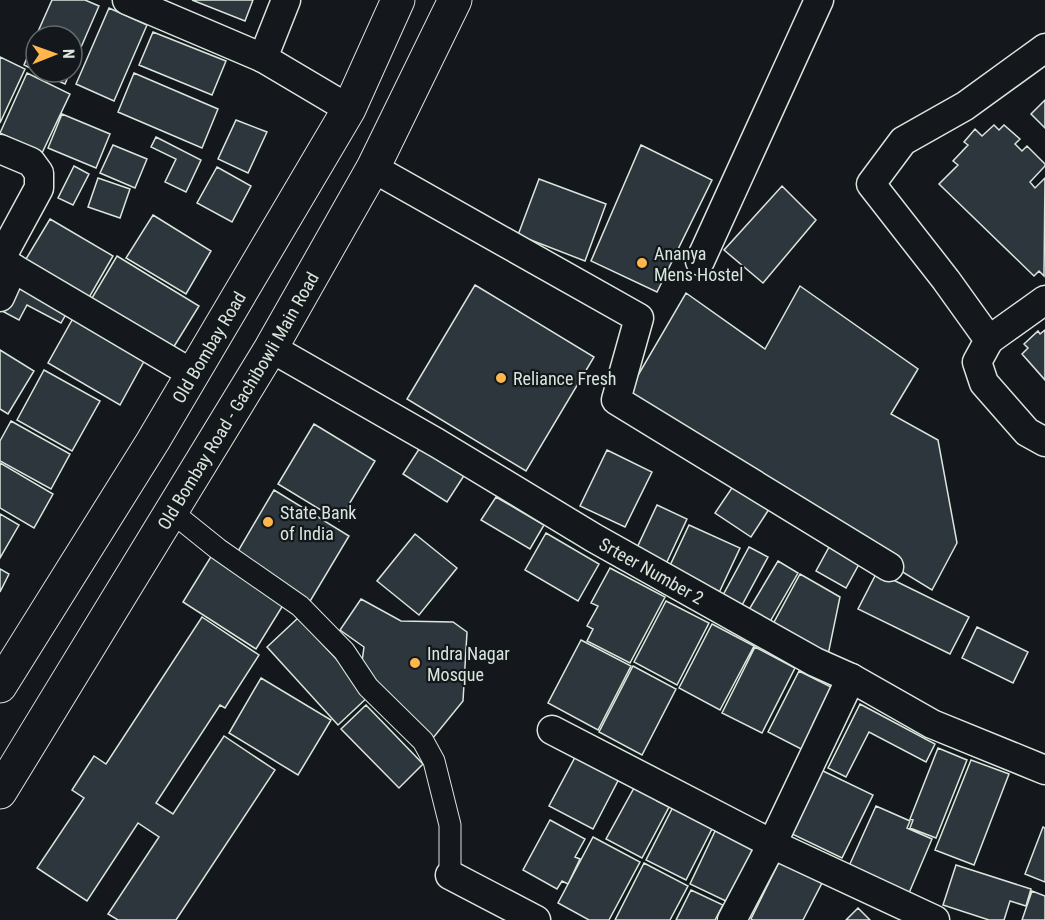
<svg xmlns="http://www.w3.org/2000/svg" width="1045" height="920" font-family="'Roboto Condensed',sans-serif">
  <rect width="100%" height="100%" fill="#14181c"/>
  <path fill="#2c363c" stroke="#d8e6dc" stroke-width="1.5" d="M 52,0 L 85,0 L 99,6 L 72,68 L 72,36 L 36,36 Z
    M 192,0 L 253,0 L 245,21 Z
    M 109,8 L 147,25 L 114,101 L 76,84 Z
    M 153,32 L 226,61 L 212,95 L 139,65 Z
    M 36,37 L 36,71 L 24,65 Z
    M 0,57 L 25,69 L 0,123 Z
    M 39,72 L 70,72 L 65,84 Z
    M 27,73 L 70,94 L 42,153 L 0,133 Z
    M 134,73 L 218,109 L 202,148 L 118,112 Z
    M 1045,100 L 1045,128 L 1031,114 Z
    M 62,114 L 110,134 L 96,168 L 48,148 Z
    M 236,120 L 267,132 L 248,173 L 218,159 Z
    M 994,125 L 999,130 L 1004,125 L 1020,139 L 1015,144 L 1022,151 L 1027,146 L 1045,164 L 1045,166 L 1030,182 L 1035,188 L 1045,178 L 1044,276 L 1039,271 L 1034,276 L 939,184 L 958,165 L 953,161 L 968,145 L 964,142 L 975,129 L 982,136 Z
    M 156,137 L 201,160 L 186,192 L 165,182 L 176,159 L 151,147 Z
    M 113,145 L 147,159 L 135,188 L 100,173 Z
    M 641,145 L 712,180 L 657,292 L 591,261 Z
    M 74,166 L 89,174 L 73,205 L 58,198 Z
    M 217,167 L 251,186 L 232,222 L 197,203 Z
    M 98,178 L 130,189 L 120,218 L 88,207 Z
    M 539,179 L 606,204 L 585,261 L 518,235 Z
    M 782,186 L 816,220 L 763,283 L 724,250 Z
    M 153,215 L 211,251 L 186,294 L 126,258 Z
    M 50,219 L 113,256 L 87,301 L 23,264 Z
    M 117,256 L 199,306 L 170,353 L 89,303 Z
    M 19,280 L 70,307 L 61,323 L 27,305 L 19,320 L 2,311 Z
    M 475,285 L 594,357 L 526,471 L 407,399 Z
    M 800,286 L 918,369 L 891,414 L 938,440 L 957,543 L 932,590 L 623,401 L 686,293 L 765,349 Z
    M 76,313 L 148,354 L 120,405 L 48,363 Z
    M 1045,330 L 1045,380 L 1022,354 L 1028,348 L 1024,344 L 1038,331 L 1040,334 Z
    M 0,350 L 34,371 L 8,414 L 0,409 Z
    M 44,370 L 100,401 L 72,451 L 17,420 Z
    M 11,421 L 70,454 L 51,489 L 0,461 L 0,441 Z
    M 314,424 L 375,461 L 339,521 L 278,484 Z
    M 423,443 L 467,471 L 447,502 L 403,474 Z
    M 607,450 L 652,472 L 625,527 L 580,506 Z
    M 0,463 L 53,494 L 34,528 L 0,508 Z
    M 738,479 L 773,503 L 751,537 L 715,513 Z
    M 274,490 L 349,536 L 309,603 L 234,558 Z
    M 496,497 L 544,525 L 530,549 L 481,520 Z
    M 657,505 L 687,519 L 665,566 L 635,552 Z
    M 0,514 L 19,525 L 0,558 Z
    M 689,525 L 740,548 L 717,597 L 666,574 Z
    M 546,533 L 599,564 L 578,601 L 525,570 Z
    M 415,534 L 457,568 L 419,615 L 377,581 Z
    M 834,538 L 864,555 L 846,588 L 816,571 Z
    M 749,547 L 768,557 L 741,607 L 722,597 Z
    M 212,555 L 285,602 L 256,649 L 183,602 Z
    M 778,561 L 798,573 L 768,625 L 747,613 Z
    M 610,568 L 665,597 L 630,663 L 587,641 L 593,629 L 587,626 L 598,606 L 591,603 Z
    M 0,569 L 9,574 L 0,592 Z
    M 877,572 L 969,617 L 950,654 L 858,609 Z
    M 800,574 L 840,597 L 828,655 L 772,626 Z
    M 361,599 L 401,621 L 453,622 L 467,632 L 463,701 L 433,738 L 361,669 L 364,647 L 340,630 Z
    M 666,601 L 709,623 L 677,685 L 634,662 Z
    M 202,617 L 259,655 L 225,708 L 220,705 L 156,803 L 173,814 L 224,736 L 275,770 L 176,920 L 118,920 L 108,914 L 159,837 L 138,823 L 87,901 L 37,868 L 84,798 L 72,790 L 94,756 L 106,764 Z
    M 298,618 L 370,695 L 338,725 L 267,647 Z
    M 712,624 L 754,646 L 720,710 L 679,688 Z
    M 977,627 L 1028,652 L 1013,683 L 962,658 Z
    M 581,640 L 631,666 L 598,730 L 548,703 Z
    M 755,647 L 795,668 L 762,733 L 722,713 Z
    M 633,666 L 676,689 L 642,755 L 599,732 Z
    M 799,671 L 831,687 L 813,724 L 817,726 L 805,751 L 768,732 Z
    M 261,678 L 331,720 L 298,775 L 229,733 Z
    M 860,704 L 935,744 L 926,762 L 869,732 L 846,777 L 828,768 Z
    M 366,705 L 423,764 L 399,788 L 341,729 Z
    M 580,748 L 623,771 L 593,829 L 549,806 Z
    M 938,748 L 967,760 L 936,838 L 910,828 L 913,820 L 910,819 Z
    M 971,760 L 1009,774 L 974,865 L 935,850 Z
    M 821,770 L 873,795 L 842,858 L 790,833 Z
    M 634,788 L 647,795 L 650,790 L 660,796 L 657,801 L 669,807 L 642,858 L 606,839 Z
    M 676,801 L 716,821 L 686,880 L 646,860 Z
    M 876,806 L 910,821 L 907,828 L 932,839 L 909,893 L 849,866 Z
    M 550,820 L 585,839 L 575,857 L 580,859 L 568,884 L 562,881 L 557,889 L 523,870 Z
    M 717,827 L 758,846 L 730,903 L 690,884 Z
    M 1043,827 L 1045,828 L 1045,882 L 1025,874 Z
    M 593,837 L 640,862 L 609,920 L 589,920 L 558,903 Z
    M 781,858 L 824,879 L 803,920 L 753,920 L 751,919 Z
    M 644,863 L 688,886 L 670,920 L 615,920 Z
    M 956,865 L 1031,889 L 1026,906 L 1010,901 L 1004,920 L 989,920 L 943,905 Z
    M 691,890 L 723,905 L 715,920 L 676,920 Z
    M 1032,891 L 1045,896 L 1045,920 L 1022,920 Z
    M 858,908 L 870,920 L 846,920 Z"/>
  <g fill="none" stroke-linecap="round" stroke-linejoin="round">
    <g stroke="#d8e6dc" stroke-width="23">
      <path id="pedestrian" d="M 172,512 L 218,549 L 300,606 L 344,651 L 368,687 L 423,741 L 434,761 L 450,825 L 450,875"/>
    </g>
    <g stroke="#d8e6dc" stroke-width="31">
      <g id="minor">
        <path d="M 127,0 L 263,58 L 349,109"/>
        <path d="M 1045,48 L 965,106 L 903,141 L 871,184 L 946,280 L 989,340 L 977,362 L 984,383 L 1027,432 L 1045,442"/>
        <path d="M 263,58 L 286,0"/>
        <path d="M 0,149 L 31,162 L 39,173 L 39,188 L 0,260"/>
        <path d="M 373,168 L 639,318 L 616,400 L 889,567"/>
        <path d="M 700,261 L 819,0"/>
        <path d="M 0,262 L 13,268 L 0,297"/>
        <path d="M 13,268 L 191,373"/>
        <path d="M 989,340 L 1045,300"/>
        <path id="s1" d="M 271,348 L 437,443 L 594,538 L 815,662 L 851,678 L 932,724 L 1045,770"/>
        <path d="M 552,730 L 772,844 L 935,920"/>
        <path d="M 450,875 L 536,920"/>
        <path d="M 732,920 L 772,844 L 851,678"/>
      </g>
    </g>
    <g stroke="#d8e6dc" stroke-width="35">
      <g id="primary">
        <path id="s2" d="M 0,686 L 153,441 L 349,109 L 398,0"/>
        <path id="s3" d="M 0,792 L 271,348 L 373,168 L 455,0"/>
      </g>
    </g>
    <use href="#pedestrian" stroke="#14181c" stroke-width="21"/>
    <use href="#minor" stroke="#14181c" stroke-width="28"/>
    <use href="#primary" stroke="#14181c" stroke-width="33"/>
  </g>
  <g fill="#ffb74d" stroke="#14181c" stroke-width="2">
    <circle cx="642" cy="263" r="6"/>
    <circle cx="501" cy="378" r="6"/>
    <circle cx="268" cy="522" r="6"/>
    <circle cx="415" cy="663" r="6"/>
  </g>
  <g text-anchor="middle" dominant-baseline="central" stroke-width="4.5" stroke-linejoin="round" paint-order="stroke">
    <g font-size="18" fill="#d8e6dc" stroke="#14181c" text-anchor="start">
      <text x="654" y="253">Ananya<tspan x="654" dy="21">Mens Hostel</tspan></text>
      <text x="513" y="378">Reliance Fresh</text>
      <text x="280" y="512">State Bank<tspan x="280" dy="21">of India</tspan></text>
      <text x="427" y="653">Indra Nagar<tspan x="427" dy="21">Mosque</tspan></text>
    </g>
    <g font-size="18" fill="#d8e6dc" stroke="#14181c">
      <text stroke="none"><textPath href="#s2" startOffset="398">Old Bombay Road</textPath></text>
      <text stroke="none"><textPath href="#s3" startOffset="458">Old Bombay Road - Gachibowli Main Road</textPath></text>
      <text stroke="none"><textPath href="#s1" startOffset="441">Srteer Number 2</textPath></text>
    </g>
  </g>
  <g transform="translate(54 54) rotate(89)"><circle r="28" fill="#14181c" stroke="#626a69" stroke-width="1.5"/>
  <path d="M0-4.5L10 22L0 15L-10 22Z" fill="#ffb74d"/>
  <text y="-9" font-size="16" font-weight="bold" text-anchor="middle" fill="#d8e6dc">N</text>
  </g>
</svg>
